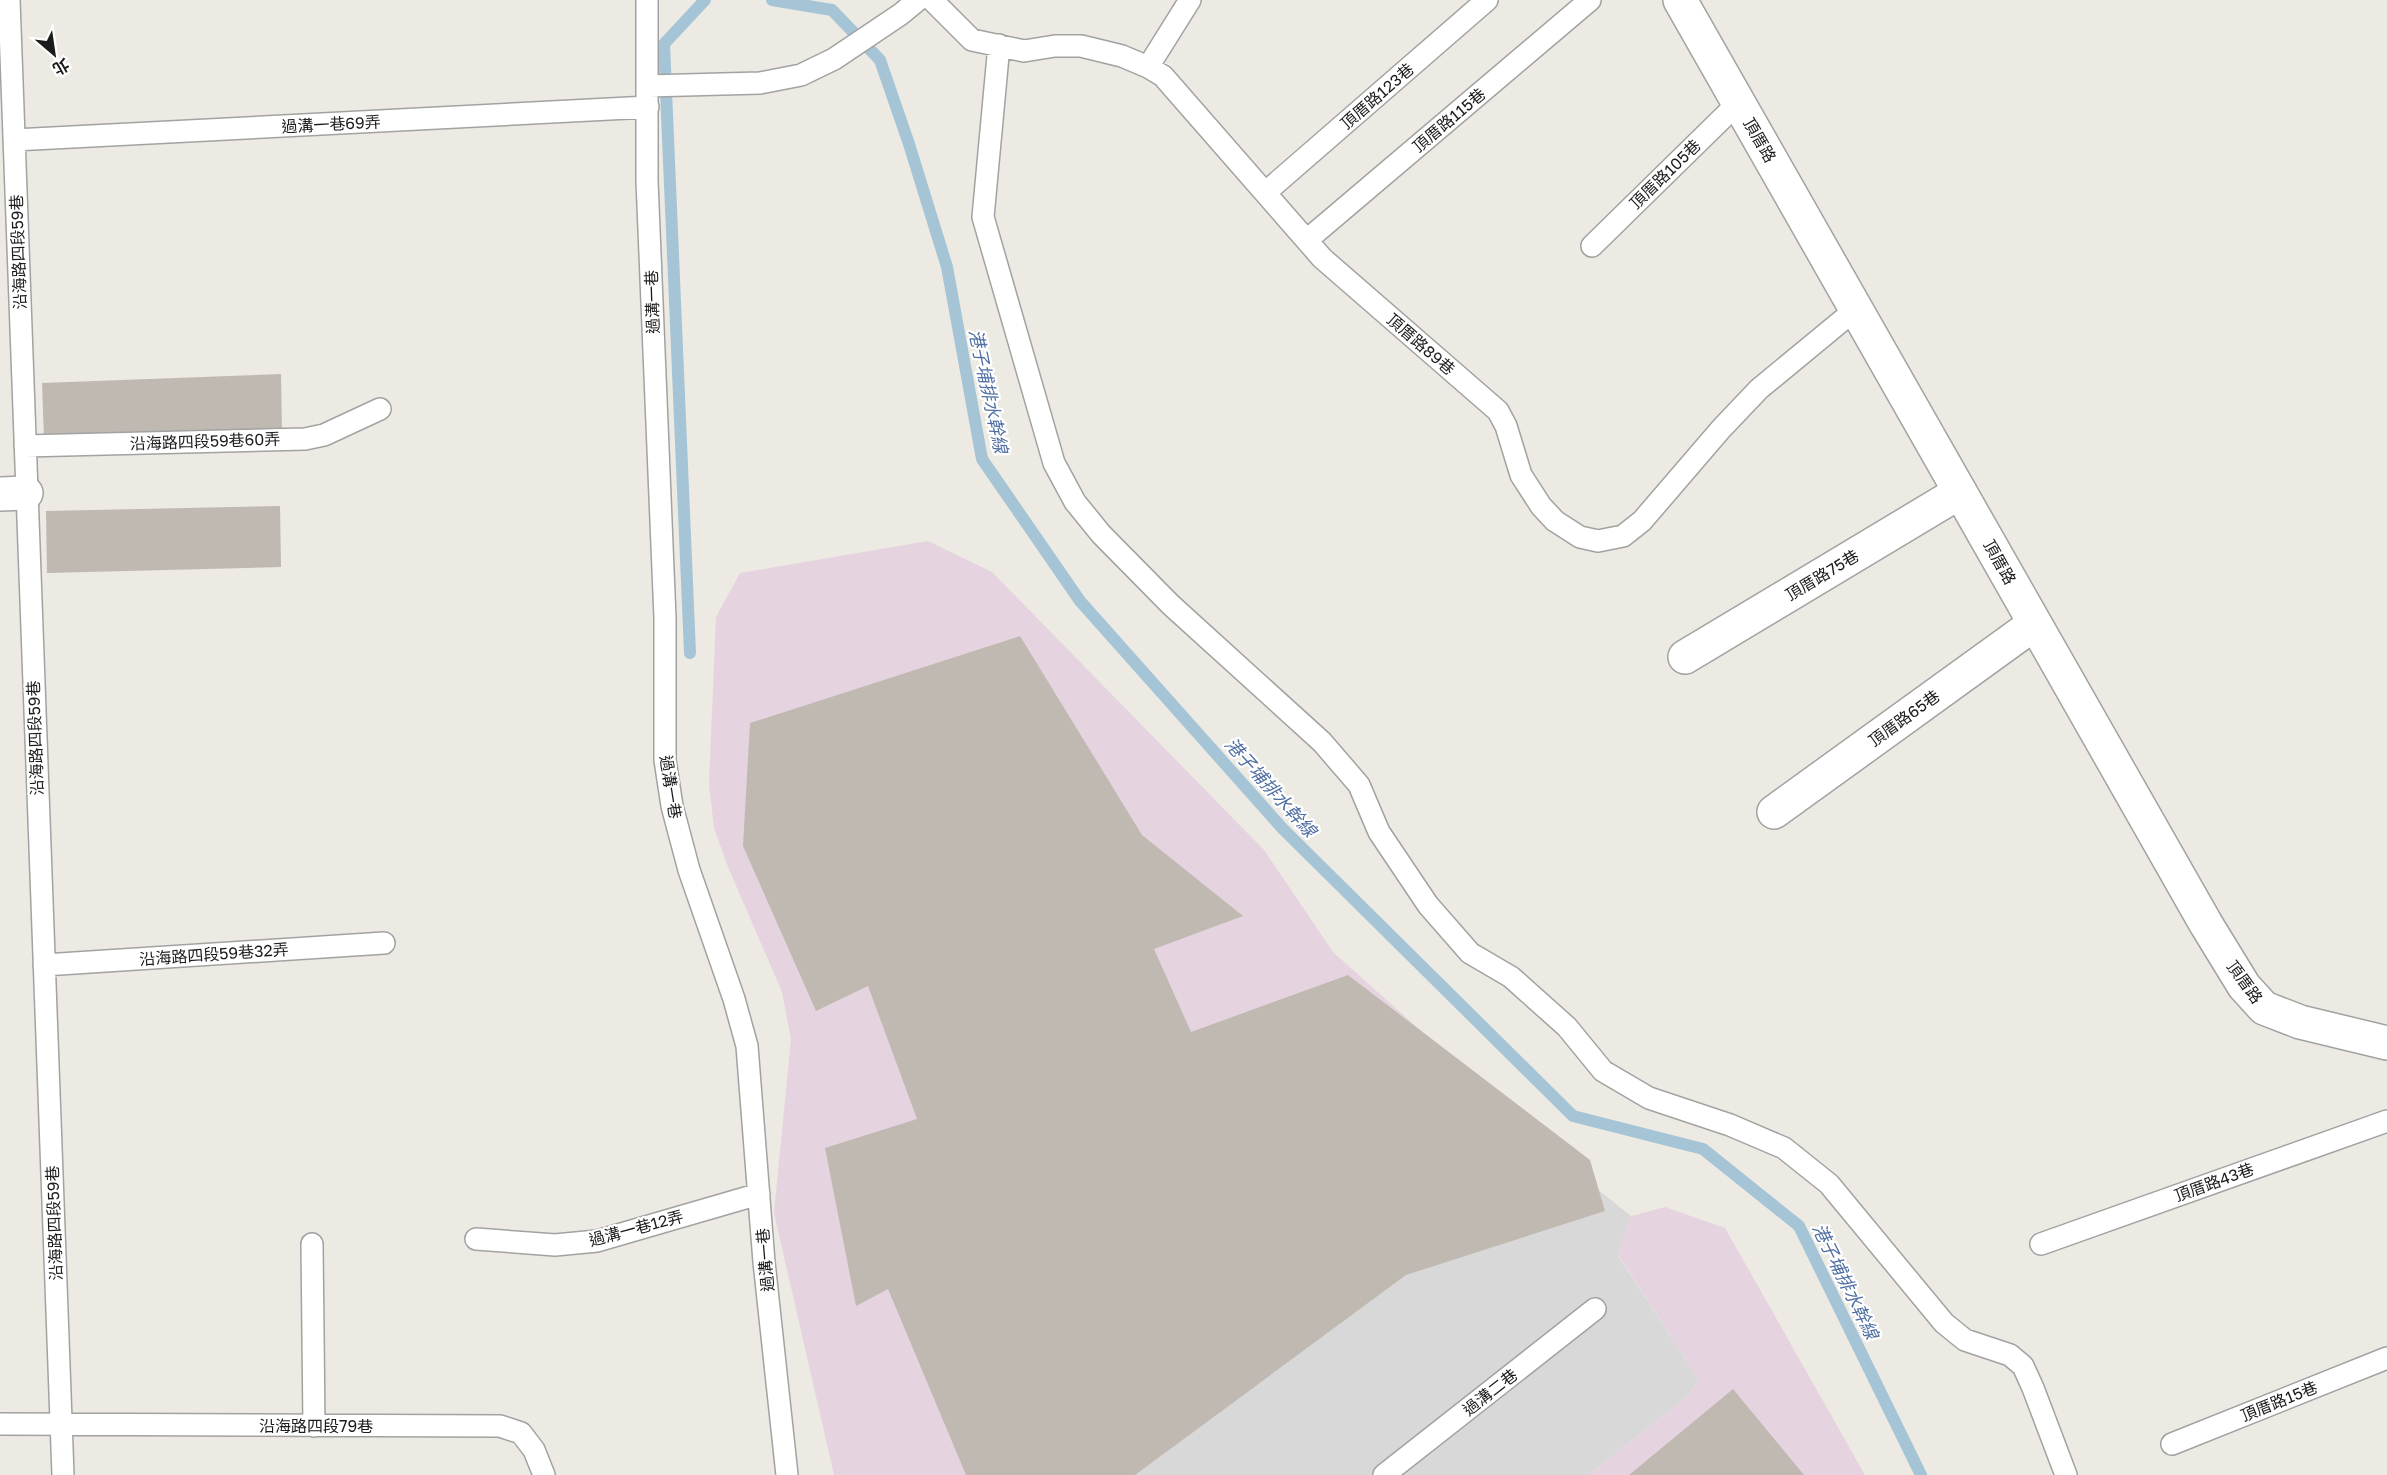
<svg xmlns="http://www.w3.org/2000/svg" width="2387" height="1475" font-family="'Golos Text','Noto Sans TC',sans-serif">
  <rect width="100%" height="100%" fill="#eceae2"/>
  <path fill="#d9d8d8" d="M 1601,1192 L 1631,1216 L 1618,1256 L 1699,1380 L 1687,1397 L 1588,1475 L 1115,1475 L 1443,1250 Z"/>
  <path fill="#e5d4df" d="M 928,541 L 992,572 L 1264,850 L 1333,952 L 1601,1192 L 1443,1250 L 1115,1475 L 834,1475 L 774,1213 L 791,1039 L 782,992 L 728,867 L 714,828 L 709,784 L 716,617 L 740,573 Z
    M 1665,1207 L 1725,1228 L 1865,1475 L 1588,1475 L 1687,1397 L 1699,1380 L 1618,1255 L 1631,1216 Z"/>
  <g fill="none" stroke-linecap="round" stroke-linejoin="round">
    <path stroke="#a5c5d7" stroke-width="12" d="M 772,0 L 832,10 L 880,60 L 909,144 L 947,267 L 982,459 L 1080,601 L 1283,829 L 1573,1116 L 1703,1149 L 1799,1226 L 1921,1475
      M 690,653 L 664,44 L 705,0"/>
  </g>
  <path fill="#c0b9b2" d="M 281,374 L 282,431 L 44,440 L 42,383 Z
    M 280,506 L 281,567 L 47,573 L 46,511 Z
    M 1020,636 L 1142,835 L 1243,916 L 1154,949 L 1191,1032 L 1348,975 L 1590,1160 L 1605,1211 L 1406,1275 L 1135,1475 L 966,1475 L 888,1289 L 856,1306 L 825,1148 L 917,1119 L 868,986 L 816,1011 L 743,846 L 750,723 Z
    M 1733,1389 L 1804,1475 L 1629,1475 Z"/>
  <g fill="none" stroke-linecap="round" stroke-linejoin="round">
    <g stroke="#a2a2a2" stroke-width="24">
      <path id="service" d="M 9,0 L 63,1475
        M 647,0 L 647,181 L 665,618 L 665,760 L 672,806 L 689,870 L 734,999 L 747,1046 L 764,1262 L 787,1475
        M 932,0 L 972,40 L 1024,51 L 1055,46 L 1081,46 L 1122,56 L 1148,67 L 1163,76 L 1322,258 L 1498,411 L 1506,426 L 1521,475 L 1541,506 L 1555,521 L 1580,537 L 1598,541 L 1623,536 L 1642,521 L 1721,429 L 1759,389 L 1856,309
        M 999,45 L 983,217 L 1054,463 L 1075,502 L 1101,534 L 1171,605 L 1322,742 L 1359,785 L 1379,832 L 1428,905 L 1470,953 L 1511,977 L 1567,1027 L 1603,1071 L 1649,1098 L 1730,1125 L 1784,1148 L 1829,1184 L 1944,1323 L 1965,1340 L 2010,1355 L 2023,1366 L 2033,1388 L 2066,1475
        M 1148,67 L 1190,0
        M 648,86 L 760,83 L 801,75 L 834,59 L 901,14 L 918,0
        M 14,140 L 648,107
        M 1266,192 L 1487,0
        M 1307,240 L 1590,0
        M 1592,246 L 1739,102
        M 25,446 L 305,439 L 324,435 L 380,409
        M 44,965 L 384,943
        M 476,1239 L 555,1245 L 597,1241 L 759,1194
        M 312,1244 L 314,1426
        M 2041,1244 L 2387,1121
        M 0,1424 L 500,1426 L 521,1433 L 534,1450 L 544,1475
        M 2172,1444 L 2387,1358
        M 1384,1475 L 1595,1309"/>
    </g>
    <g stroke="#a2a2a2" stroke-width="36">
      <path id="minor" d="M 0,494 L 26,493
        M 1685,657 L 1960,492
        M 1774,812 L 2034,624"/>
    </g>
    <g stroke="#a2a2a2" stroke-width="36">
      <path id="tertiary" d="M 1680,0 L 2206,924 L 2244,986 L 2264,1008 L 2300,1022 L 2387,1043"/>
    </g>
    <use href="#service" stroke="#fff" stroke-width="21"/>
    <use href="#minor" stroke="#fff" stroke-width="33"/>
    <use href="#tertiary" stroke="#fff" stroke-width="33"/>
  </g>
  <g text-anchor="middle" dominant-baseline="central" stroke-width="4.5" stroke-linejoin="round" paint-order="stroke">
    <g font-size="16" fill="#1b1b1b" stroke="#fff">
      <text transform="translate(1377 96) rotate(-41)">頂厝路123巷</text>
      <text transform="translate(1449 120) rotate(-40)">頂厝路115巷</text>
      <text transform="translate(331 124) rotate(-3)">過溝一巷69弄</text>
      <text transform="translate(1760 140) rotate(60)">頂厝路</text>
      <text transform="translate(1665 174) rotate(-44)">頂厝路105巷</text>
      <text transform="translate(18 252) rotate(-92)">沿海路四段59巷</text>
      <text transform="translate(652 302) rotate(-92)">過溝一巷</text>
      <text transform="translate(1421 344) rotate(41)">頂厝路89巷</text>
      <text transform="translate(205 441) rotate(-2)">沿海路四段59巷60弄</text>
      <text transform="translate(2000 562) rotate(61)">頂厝路</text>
      <text transform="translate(1822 575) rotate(-31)">頂厝路75巷</text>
      <text transform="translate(1904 718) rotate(-36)">頂厝路65巷</text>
      <text transform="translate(35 738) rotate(-92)">沿海路四段59巷</text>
      <text transform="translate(671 787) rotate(81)">過溝一巷</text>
      <text transform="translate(214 954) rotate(-4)">沿海路四段59巷32弄</text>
      <text transform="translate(2245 982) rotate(54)">頂厝路</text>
      <text transform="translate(2214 1182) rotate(-20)">頂厝路43巷</text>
      <text transform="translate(54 1223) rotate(-92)">沿海路四段59巷</text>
      <text transform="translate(636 1228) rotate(-15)">過溝一巷12弄</text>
      <text transform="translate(765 1260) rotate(-95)">過溝一巷</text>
      <text transform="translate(1490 1392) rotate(-38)">過溝二巷</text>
      <text transform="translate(2279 1401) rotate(-22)">頂厝路15巷</text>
      <text x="316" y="1426">沿海路四段79巷</text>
    </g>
    <g font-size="18" font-style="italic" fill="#506fa2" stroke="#fff">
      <text transform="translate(989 391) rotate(78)">港子埔排水幹線</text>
      <text transform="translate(1271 787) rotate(48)">港子埔排水幹線</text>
      <text transform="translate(1846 1281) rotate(64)">港子埔排水幹線</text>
    </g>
  </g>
  <g transform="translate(54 54) rotate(151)" stroke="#ffffff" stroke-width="4.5" paint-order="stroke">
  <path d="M0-4.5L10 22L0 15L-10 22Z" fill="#1b1b1b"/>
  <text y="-9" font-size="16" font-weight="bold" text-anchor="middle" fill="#1b1b1b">北</text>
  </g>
</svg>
